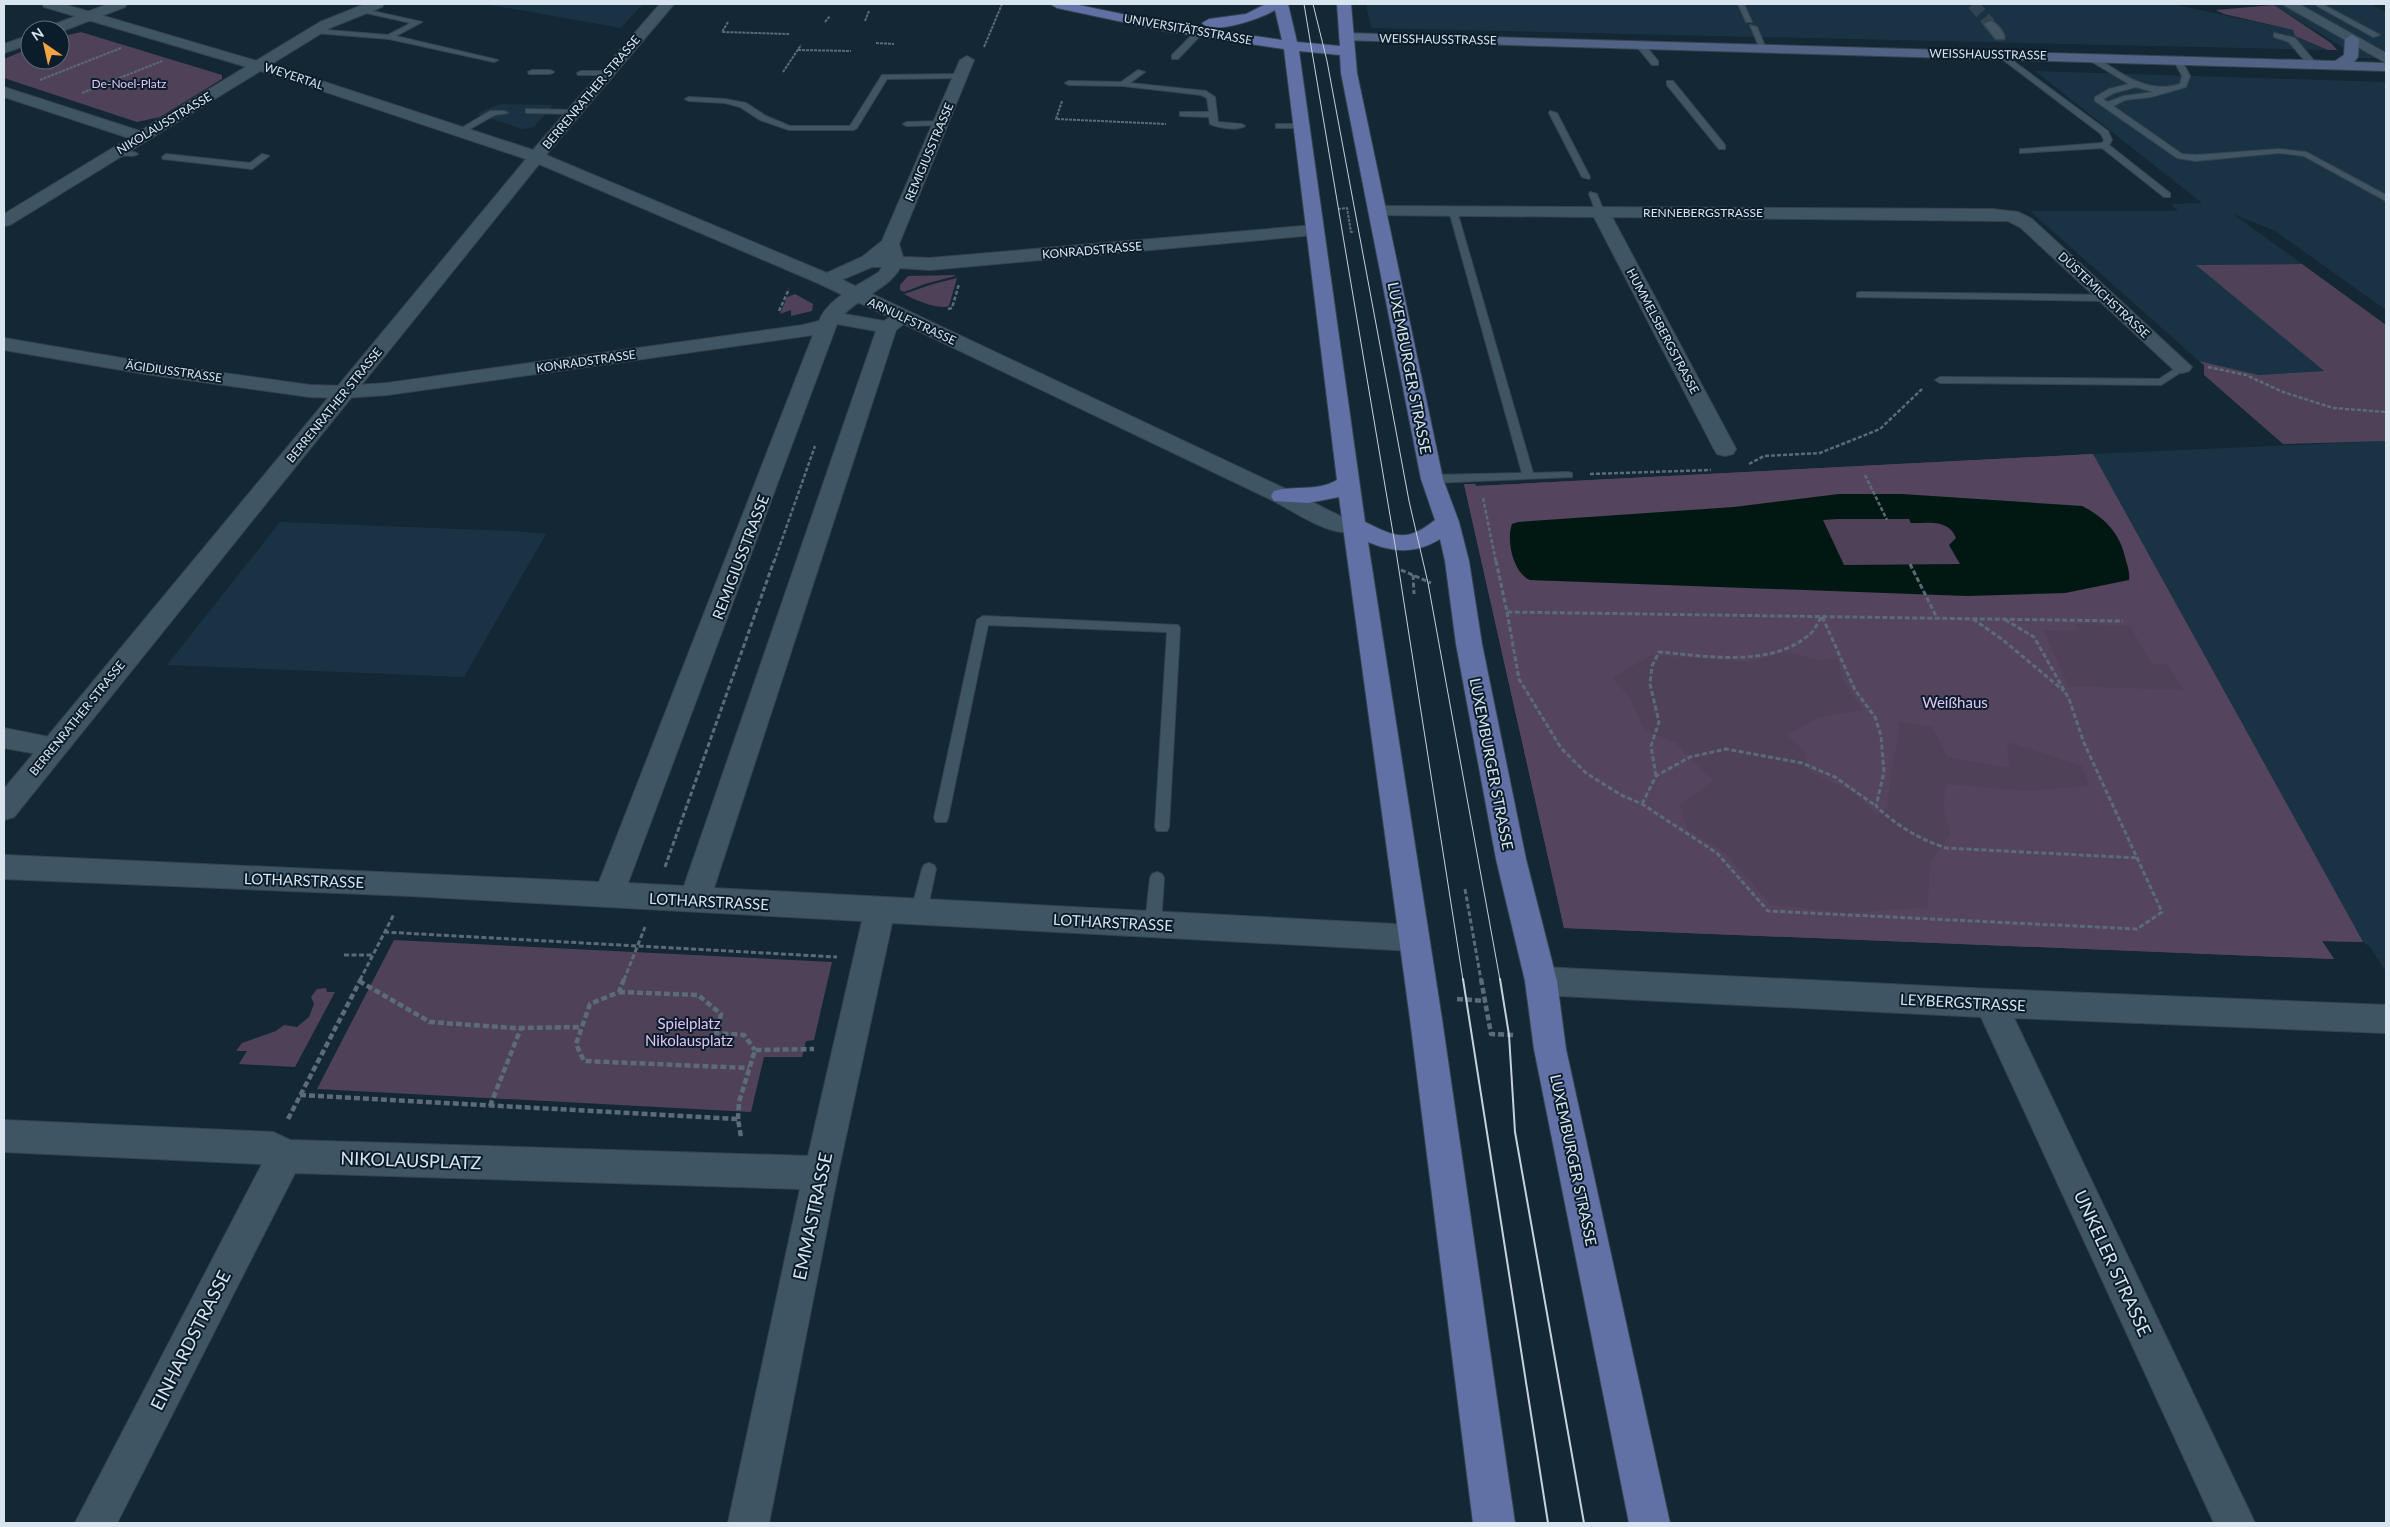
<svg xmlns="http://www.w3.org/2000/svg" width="2390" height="1527" font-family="Lato,sans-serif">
  <rect width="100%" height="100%" fill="#142735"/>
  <path fill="#1a3344" d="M 485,4 L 643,4 L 621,28 Z
    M 1366,4 L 2172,4 L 2293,30 L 2295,36 L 2328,50 L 1371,28 Z
    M 2272,4 L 2371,4 L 2386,12 L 2386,58 L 2360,58 Z
    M 2035,71 L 2386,82 L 2386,310 L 2275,231 L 2233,214 L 2302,264 L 2197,265 L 2324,371 L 2259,375 L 2199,361 L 2030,211 L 2178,211 L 2171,204 L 2202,203 Z
    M 499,104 L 553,105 L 534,127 L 522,129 L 477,114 Z
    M 2386,441 L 2386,972 L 2370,947 L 2363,942 L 2093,454 Z
    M 280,522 L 513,531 L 546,534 L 464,677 L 167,665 Z"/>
  <path fill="#4f4258" d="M 2274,5 L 2331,43 L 2337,50 L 2328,50 L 2295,36 L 2293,30 L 2224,14 L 2216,10 Z
    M 81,32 L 222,75 L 222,79 L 160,117 L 137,122 L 4,78 L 4,59 L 30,48 L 30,60 L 60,60 L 60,37 Z
    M 2302,264 L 2386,325 L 2386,441 L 2283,444 L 2204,375 L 2204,365 L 2199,361 L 2259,375 L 2324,371 L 2196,265 Z
    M 955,275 L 955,276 L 925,284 L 904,292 L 900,290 L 900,285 L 908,276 Z
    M 957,278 L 949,306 C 938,310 915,300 904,294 L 933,284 Z
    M 795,294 L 813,304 L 812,311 L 791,316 L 791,310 L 780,314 L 787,297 Z
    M 2093,454 L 2363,942 L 2322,941 L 2334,959 L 1564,928 L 1464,484 L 1475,484 L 1476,486 Z
    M 394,940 L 832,962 L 814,1040 L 806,1041 L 802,1057 L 764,1057 L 751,1112 L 317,1089 Z
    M 326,988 L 327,992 L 335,992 L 295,1067 L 239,1064 L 247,1051 L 236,1051 L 242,1043 L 276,1031 L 284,1025 L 297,1027 L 309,1017 L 314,1004 L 311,997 L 317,989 Z"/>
  <path fill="#54445e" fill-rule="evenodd" d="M 2093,454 L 2363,942 L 2322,941 L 2334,959 L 1564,928 L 1464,484 L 1475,484 L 1476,486 ZM 1839,494 L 1902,494 L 2082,506 C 2102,516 2112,528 2124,547 L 2065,593 L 1967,596 L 1530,580 L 1518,522 L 1734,507 ZM 2075,624 L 2130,626 L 2152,664 L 2168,664 L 2184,690 L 2069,686 L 2043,630 L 2078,631 ZM 1790,652 L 1817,660 L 1837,659 L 1845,684 L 1863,710 L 1817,718 L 1787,735 L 1805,752 L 1808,771 L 1851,791 L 1877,814 L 1887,809 C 1889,780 1896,751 1900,722 L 1932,727 L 1948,757 L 2009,768 L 2007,742 L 2082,766 L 2089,786 L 2024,791 L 1947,784 L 1943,805 L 1950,835 L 1930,862 L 1928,907 L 1849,913 L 1771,905 L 1725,853 L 1687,829 L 1680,805 L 1713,781 L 1675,742 L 1645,731 L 1629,697 L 1613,678 L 1651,655 L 1748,662 Z"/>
  <path fill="#001811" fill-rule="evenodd" d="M 1839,494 L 1902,494 L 2082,506 C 2106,518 2121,535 2126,561 C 2128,567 2130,574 2129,580 L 2065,593 L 1967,596 L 1530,580 C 1513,573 1506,540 1512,524 L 1518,522 L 1734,507 ZM 1837,519 L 1909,519 L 1911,523 C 1928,523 1949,519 1956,538 L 1949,545 L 1960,564 L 1844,565 L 1823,520 Z"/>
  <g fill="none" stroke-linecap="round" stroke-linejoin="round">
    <path stroke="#324451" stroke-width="12" stroke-dasharray="12 6" stroke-linecap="butt" d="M 1973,4 L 1990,24"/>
    <g stroke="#35434e" stroke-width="2">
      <path id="service" d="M 1738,4 L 1744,4 L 1752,22 L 1746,22 Z
        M 2316,4 L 2322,4 L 2380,35 L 2373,37 L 2317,6 Z
        M 359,8 L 422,22 L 396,36 L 498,60 L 494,62 L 389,39 L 315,33 L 311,31 L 315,29 L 388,35 L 411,23 L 357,11 L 357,9 Z
        M 1750,25 L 1757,27 L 1767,51 L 1760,49 Z
        M 2274,33 L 2295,38 L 2315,62 L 2315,66 L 2309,66 L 2289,42 L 2274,37 Z
        M 1192,35 L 1199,37 L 1178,59 L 1172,59 L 1172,55 Z
        M 1638,44 L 1644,44 L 1658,61 L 1658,65 L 1652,65 L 1638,48 Z
        M 2001,52 L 2108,131 L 2112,140 L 2109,145 L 2170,193 L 2170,197 L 2164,197 L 2102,148 L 2020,153 L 2020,149 L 2023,149 L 2102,143 L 2104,140 L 2101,134 L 1998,56 L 1997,54 Z
        M 2087,55 L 2093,55 C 2119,72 2147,95 2180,84 L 2182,76 L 2173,59 L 2180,57 L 2190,76 L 2186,87 L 2151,97 L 2125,100 L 2113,106 L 2182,154 L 2196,155 L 2279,149 L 2306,152 L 2386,195 L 2386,201 L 2304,156 L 2279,153 L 2196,161 L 2177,158 L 2095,101 L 2095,97 L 2109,89 L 2129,84 L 2087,59 ZM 2136,87 L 2153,92 L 2124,96 L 2108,102 L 2103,99 L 2114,93 Z
        M 532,70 L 550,70 L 554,72 L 550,74 L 529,74 L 528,72 Z
        M 1138,70 L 1145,72 L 1130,83 L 1206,91 L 1215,97 L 1218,122 L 1241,124 L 1245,126 C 1238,131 1217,128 1210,124 L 1209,117 L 1180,116 L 1180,112 L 1209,112 L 1207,98 L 1201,95 L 1123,86 L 1069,85 L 1065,83 L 1069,81 L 1121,82 Z
        M 581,71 L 608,71 L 612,73 L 608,75 L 578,75 L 577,73 Z
        M 961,74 L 965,76 L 964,78 L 887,79 L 857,128 L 853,130 L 789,130 L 760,120 L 740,107 L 725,103 L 689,101 L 685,99 L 689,97 L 725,99 L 746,103 L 766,116 L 790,126 L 850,126 L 882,75 Z
        M 1667,81 L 1673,81 L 1725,145 L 1725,149 L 1719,149 L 1667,85 Z
        M 526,109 L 575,110 L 579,112 L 575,114 L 529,113 L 526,113 Z
        M 490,111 L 504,111 L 508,113 L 495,115 L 463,133 L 456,131 Z
        M 1550,111 L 1557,113 L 1590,177 L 1589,179 L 1582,177 L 1549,113 Z
        M 943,121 L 944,123 L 940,125 L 907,126 L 903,124 L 907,122 Z
        M 1276,124 L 1300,124 L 1304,126 L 1300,128 L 1276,128 Z
        M 114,150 L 134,152 L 138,154 C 133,158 121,155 114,154 Z
        M 166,154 L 250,163 L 262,154 L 269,156 L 252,169 L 163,159 L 162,157 Z
        M 1590,192 L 1597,194 L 1604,212 L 1603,214 L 1596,212 L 1589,194 Z
        M 1453,208 L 1457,211 L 1533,473 L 1568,472 L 1572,473 L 1572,477 L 1432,483 L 1426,479 L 1432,475 L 1522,473 L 1449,211 Z
        M 1860,292 L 2107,295 L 2112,298 L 2107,301 L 1857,297 L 1857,293 Z
        M 2182,364 L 2186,365 L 2186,369 L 2161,385 L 1940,383 L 1935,380 L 1940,377 L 2159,379 Z
        M 983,616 L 1178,625 L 1180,628 L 1169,827 L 1167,831 L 1157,831 L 1155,827 L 1167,632 L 988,625 L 948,818 L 946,822 L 936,822 L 934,818 L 977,620 Z
        M 929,863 L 934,865 L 936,869 L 927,911 L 924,915 L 919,917 L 914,915 L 911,911 L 922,869 L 924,865 Z
        M 1157,872 L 1162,874 L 1164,878 L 1161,924 L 1158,929 L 1153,930 L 1148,929 L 1145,924 L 1150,878 L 1152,874 Z"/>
    </g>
    <g stroke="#35434e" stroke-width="3">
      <path id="pedestrian" d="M 1990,21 C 1996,22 2006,34 2004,39 L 1996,39 L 1984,24 Z"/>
    </g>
    <g stroke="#35434e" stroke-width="2">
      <path id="minor" d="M 108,4 L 127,4 L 125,7 L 60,32 L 60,30 L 45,30 L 47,27 Z
        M 365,4 L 384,4 L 382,7 L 330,28 L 10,225 L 4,226 L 4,214 L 129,138 L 4,97 L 4,87 L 140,131 L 320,22 Z
        M 2282,4 L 2299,4 L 2386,53 L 2386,63 Z
        M 30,35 L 30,44 L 4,53 L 4,44 Z
        M 967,56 L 974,60 L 899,244 L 903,257 L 930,258 L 1315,225 L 1321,226 L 1324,230 L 1321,234 L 1315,235 L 930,270 L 900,268 C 888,289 862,296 844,314 L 884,321 L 896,313 L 903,311 L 910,313 L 913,317 L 896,330 L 714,888 L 1414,925 L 1425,929 L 1429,938 L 1425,947 L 1414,951 L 892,923 L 838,1173 L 769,1523 L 728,1523 L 800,1189 L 295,1173 L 117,1523 L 75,1523 L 262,1164 L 4,1152 L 4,1120 L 273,1132 L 290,1140 L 808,1156 L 862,921 L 409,896 L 4,879 L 4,855 L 599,882 L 813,335 L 387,395 L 344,398 L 310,397 L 145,374 L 4,350 L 4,338 L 145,362 L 310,385 L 344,386 L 387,383 L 803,325 L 819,321 C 828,298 859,285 879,272 L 882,267 L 872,267 L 827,286 L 820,284 L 818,280 L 820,276 L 862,257 L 882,241 L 960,60 ZM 837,324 L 876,331 L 684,886 L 628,883 Z
        M 1379,206 L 1992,209 L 2018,212 L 2032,219 L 2192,367 L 2189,371 L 2182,373 L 2175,371 L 2020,227 L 2008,221 L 1612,217 L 1736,449 L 1733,454 L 1725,456 L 1717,454 L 1714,449 L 1594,217 L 1373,215 L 1370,211 L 1373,207 Z
        M 4,728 L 64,740 L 68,747 L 64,754 L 54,757 L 4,748 Z
        M 1541,967 L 1991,989 L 2386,1005 L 2386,1033 L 2014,1018 L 2255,1523 L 2214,1523 L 1981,1017 L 1541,995 L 1530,991 L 1525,981 L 1530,971 Z"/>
    </g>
    <g stroke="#35434e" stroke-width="2">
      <path id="tertiary" d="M 42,4 L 63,4 L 291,71 L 533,150 L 660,4 L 674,4 L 546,155 L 834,276 L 1290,491 L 1340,516 L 1362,521 L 1366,526 L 1362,531 C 1332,539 1300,515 1274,501 L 820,284 L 539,164 L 14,817 L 4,820 L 4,789 L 526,159 L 281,77 L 44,7 Z"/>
    </g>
    <g stroke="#35434e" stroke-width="2">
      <path id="secondary" d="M 1346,33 L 2335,61 L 2344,55 L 2345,39 L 2352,35 L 2359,39 L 2358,57 L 2354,62 L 2386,63 L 2386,71 L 1341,40 L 1339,37 L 1341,34 Z"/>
    </g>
    <g stroke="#35434e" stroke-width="2">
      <path id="primary" d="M 1050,4 L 1074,4 L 1165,23 L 1282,40 L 1275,10 C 1263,18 1212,36 1202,23 L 1209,19 L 1246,14 L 1266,4 L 1288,4 L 1297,42 L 1340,46 L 1337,4 L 1351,4 L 1357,73 L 1443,479 L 1459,522 L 1469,561 L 1482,644 L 1526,859 L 1557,981 L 1566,1049 L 1670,1523 L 1629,1523 L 1534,1049 L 1525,981 L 1496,859 L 1456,644 L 1445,561 L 1440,539 C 1416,554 1394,553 1368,542 L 1442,1019 L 1515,1523 L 1473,1523 L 1410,1019 L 1339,497 L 1308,503 L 1274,501 L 1271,496 L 1274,491 C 1295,485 1316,492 1337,480 L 1284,49 L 1165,31 L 1057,8 ZM 1299,51 L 1340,55 L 1341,73 L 1421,479 L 1435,520 C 1406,543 1396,537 1365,522 Z"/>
    </g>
    <path stroke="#5b6b77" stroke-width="2" stroke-dasharray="3 1" stroke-linecap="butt" d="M 865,21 L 869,11
      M 728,22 L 722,32 L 789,34
      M 825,22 L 830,16
      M 876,43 L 894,44
      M 984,47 L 1002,4
      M 798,50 L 851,51
      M 783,72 L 801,45
      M 40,80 L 121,48
      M 82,93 L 162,61
      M 1062,101 L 1056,119 L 1166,124
      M 1338,209 L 1347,208 L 1351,232 L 1354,232"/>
    <path stroke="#5b6b77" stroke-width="2.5" stroke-dasharray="4 2" stroke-linecap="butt" d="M 948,309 L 952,308 L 959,284
      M 779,311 L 789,289
      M 2208,367 L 2246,375 L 2283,392 L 2333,408 L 2386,412
      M 1749,464 L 1764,456 L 1820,453 L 1880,429 L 1922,389
      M 1590,474 L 1711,470
      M 1865,475 L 1887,520
      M 1483,498 L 1496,562
      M 774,562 L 815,446"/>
    <path stroke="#5b6b77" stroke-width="3" stroke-dasharray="5 2.5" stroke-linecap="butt" d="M 1496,561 L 1507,612 L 2123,621
      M 1910,564 L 1937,618
      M 1401,570 L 1431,583
      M 1413,575 L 1414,594
      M 1507,612 L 1519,679 L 1561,748 L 1586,773 L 1621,795 L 1642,804 L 1717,853 L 1768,911 L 2137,929 L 2162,912 L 2084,743 L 2069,699 L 2034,637 L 2004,619
      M 1973,619 L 2003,640 L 2064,691
      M 1656,776 L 1651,746 L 1659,722 L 1650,684 L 1652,666 L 1659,652 C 1705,656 1770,668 1809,635 C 1815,630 1818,622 1822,616 L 1855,690 L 1875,717 L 1881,736 L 1884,772 L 1876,806 C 1897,826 1919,839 1946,848 L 2139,858
      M 1642,804 L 1656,776 L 1690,757 L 1726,749 L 1802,763 L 1835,777 L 1876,806
      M 665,867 L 774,561
      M 1465,889 L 1481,980
      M 384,932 L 837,957
      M 344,955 L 373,955
      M 360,980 L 394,914
      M 624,980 L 645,927"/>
    <path stroke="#5b6b77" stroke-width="4.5" stroke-dasharray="6 3" stroke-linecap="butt" d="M 624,979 L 619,992 L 590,1004 L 576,1044 L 584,1061 L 749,1068
      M 1481,979 L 1491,1034 L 1514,1035
      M 359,981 L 430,1022 L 514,1028 L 582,1027
      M 619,992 L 698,995 L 721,1014 L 716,1033 L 744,1035 L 755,1050
      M 1457,999 L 1486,1001
      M 300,1095 L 738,1119 L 741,1137
      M 490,1106 L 521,1028
      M 288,1119 L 361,979
      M 738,1119 L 739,1102 L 755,1050 L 814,1049"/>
    <use href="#service" fill="#405564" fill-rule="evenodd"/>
    <use href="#pedestrian" fill="#405564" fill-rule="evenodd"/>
    <use href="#minor" fill="#405564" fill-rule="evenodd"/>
    <use href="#tertiary" fill="#405564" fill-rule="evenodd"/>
    <use href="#secondary" fill="#516384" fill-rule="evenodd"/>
    <use href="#primary" fill="#6271a5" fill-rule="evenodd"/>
    <path stroke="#c5d2db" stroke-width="1" d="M 1304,4 L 1395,545 L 1463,980
      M 1313,4 L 1327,61 L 1409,501 L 1428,583 L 1500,980"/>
    <path stroke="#c5d2db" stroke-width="2" d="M 1463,979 L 1548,1523
      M 1500,979 L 1509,1035 L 1515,1132 L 1584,1523"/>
  </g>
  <g text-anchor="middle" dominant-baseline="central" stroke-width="4" stroke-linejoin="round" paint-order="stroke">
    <g font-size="12" fill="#d9e5ee" stroke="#0b1d2b">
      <text transform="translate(1188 29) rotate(10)">UNIVERSITÄTSSTRASSE</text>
      <text transform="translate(1438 39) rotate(1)">WEISSHAUSSTRASSE</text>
      <text transform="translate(1988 54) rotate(1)">WEISSHAUSSTRASSE</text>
      <text transform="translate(294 76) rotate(18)">WEYERTAL</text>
      <text transform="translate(591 92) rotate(-50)">BERRENRATHER STRASSE</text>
      <text transform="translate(164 123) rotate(-31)">NIKOLAUSSTRASSE</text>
      <text transform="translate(929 152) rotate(-67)">REMIGIUSSTRASSE</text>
      <text x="1703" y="212">RENNEBERGSTRASSE</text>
      <text transform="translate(1092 250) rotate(-5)">KONRADSTRASSE</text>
      <text transform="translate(2104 295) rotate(43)">DÜSTEMICHSTRASSE</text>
      <text transform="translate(912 321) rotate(25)">ARNULFSTRASSE</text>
      <text transform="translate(1663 331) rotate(62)">HUMMELSBERGSTRASSE</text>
      <text transform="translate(586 361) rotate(-8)">KONRADSTRASSE</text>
      <text transform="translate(174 371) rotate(8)">ÄGIDIUSSTRASSE</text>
      <text transform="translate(334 405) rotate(-51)">BERRENRATHER STRASSE</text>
      <text transform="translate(77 718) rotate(-51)">BERRENRATHER STRASSE</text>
    </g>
    <g font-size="12" fill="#e2c4f6" stroke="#0b1d2b">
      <text x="129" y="83">De-Noel-Platz</text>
    </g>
    <g font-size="15" fill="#d9e5ee" stroke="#0b1d2b">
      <text transform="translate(1410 368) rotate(79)">LUXEMBURGER STRASSE</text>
      <text transform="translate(740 557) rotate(-69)">REMIGIUSSTRASSE</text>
      <text transform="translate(1492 764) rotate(79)">LUXEMBURGER STRASSE</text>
      <text transform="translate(304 880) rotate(2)">LOTHARSTRASSE</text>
      <text transform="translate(709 901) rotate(3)">LOTHARSTRASSE</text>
      <text transform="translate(1113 922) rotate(3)">LOTHARSTRASSE</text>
      <text transform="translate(1963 1002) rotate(3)">LEYBERGSTRASSE</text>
      <text transform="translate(1574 1160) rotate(78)">LUXEMBURGER STRASSE</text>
    </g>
    <g font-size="15" fill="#e2c4f6" stroke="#0b1d2b">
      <text x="1955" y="702">Weißhaus</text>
      <text x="689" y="1023">Spielplatz<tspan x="689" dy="17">Nikolausplatz</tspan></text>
    </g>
    <g font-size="18" fill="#d9e5ee" stroke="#0b1d2b">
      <text transform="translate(411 1160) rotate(2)">NIKOLAUSPLATZ</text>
      <text transform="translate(812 1216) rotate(-78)">EMMASTRASSE</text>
      <text transform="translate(2113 1263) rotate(65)">UNKELER STRASSE</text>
      <text transform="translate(190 1340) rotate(-63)">EINHARDSTRASSE</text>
    </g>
  </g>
  <rect width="2390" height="1527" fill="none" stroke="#d9e5ee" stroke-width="10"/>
  <g transform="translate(45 45) rotate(326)"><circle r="24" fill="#0b1d2b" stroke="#5d6d79"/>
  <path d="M0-4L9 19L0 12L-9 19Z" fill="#f3a443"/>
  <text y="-8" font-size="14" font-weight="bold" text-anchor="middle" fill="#d9e5ee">N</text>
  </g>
</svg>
